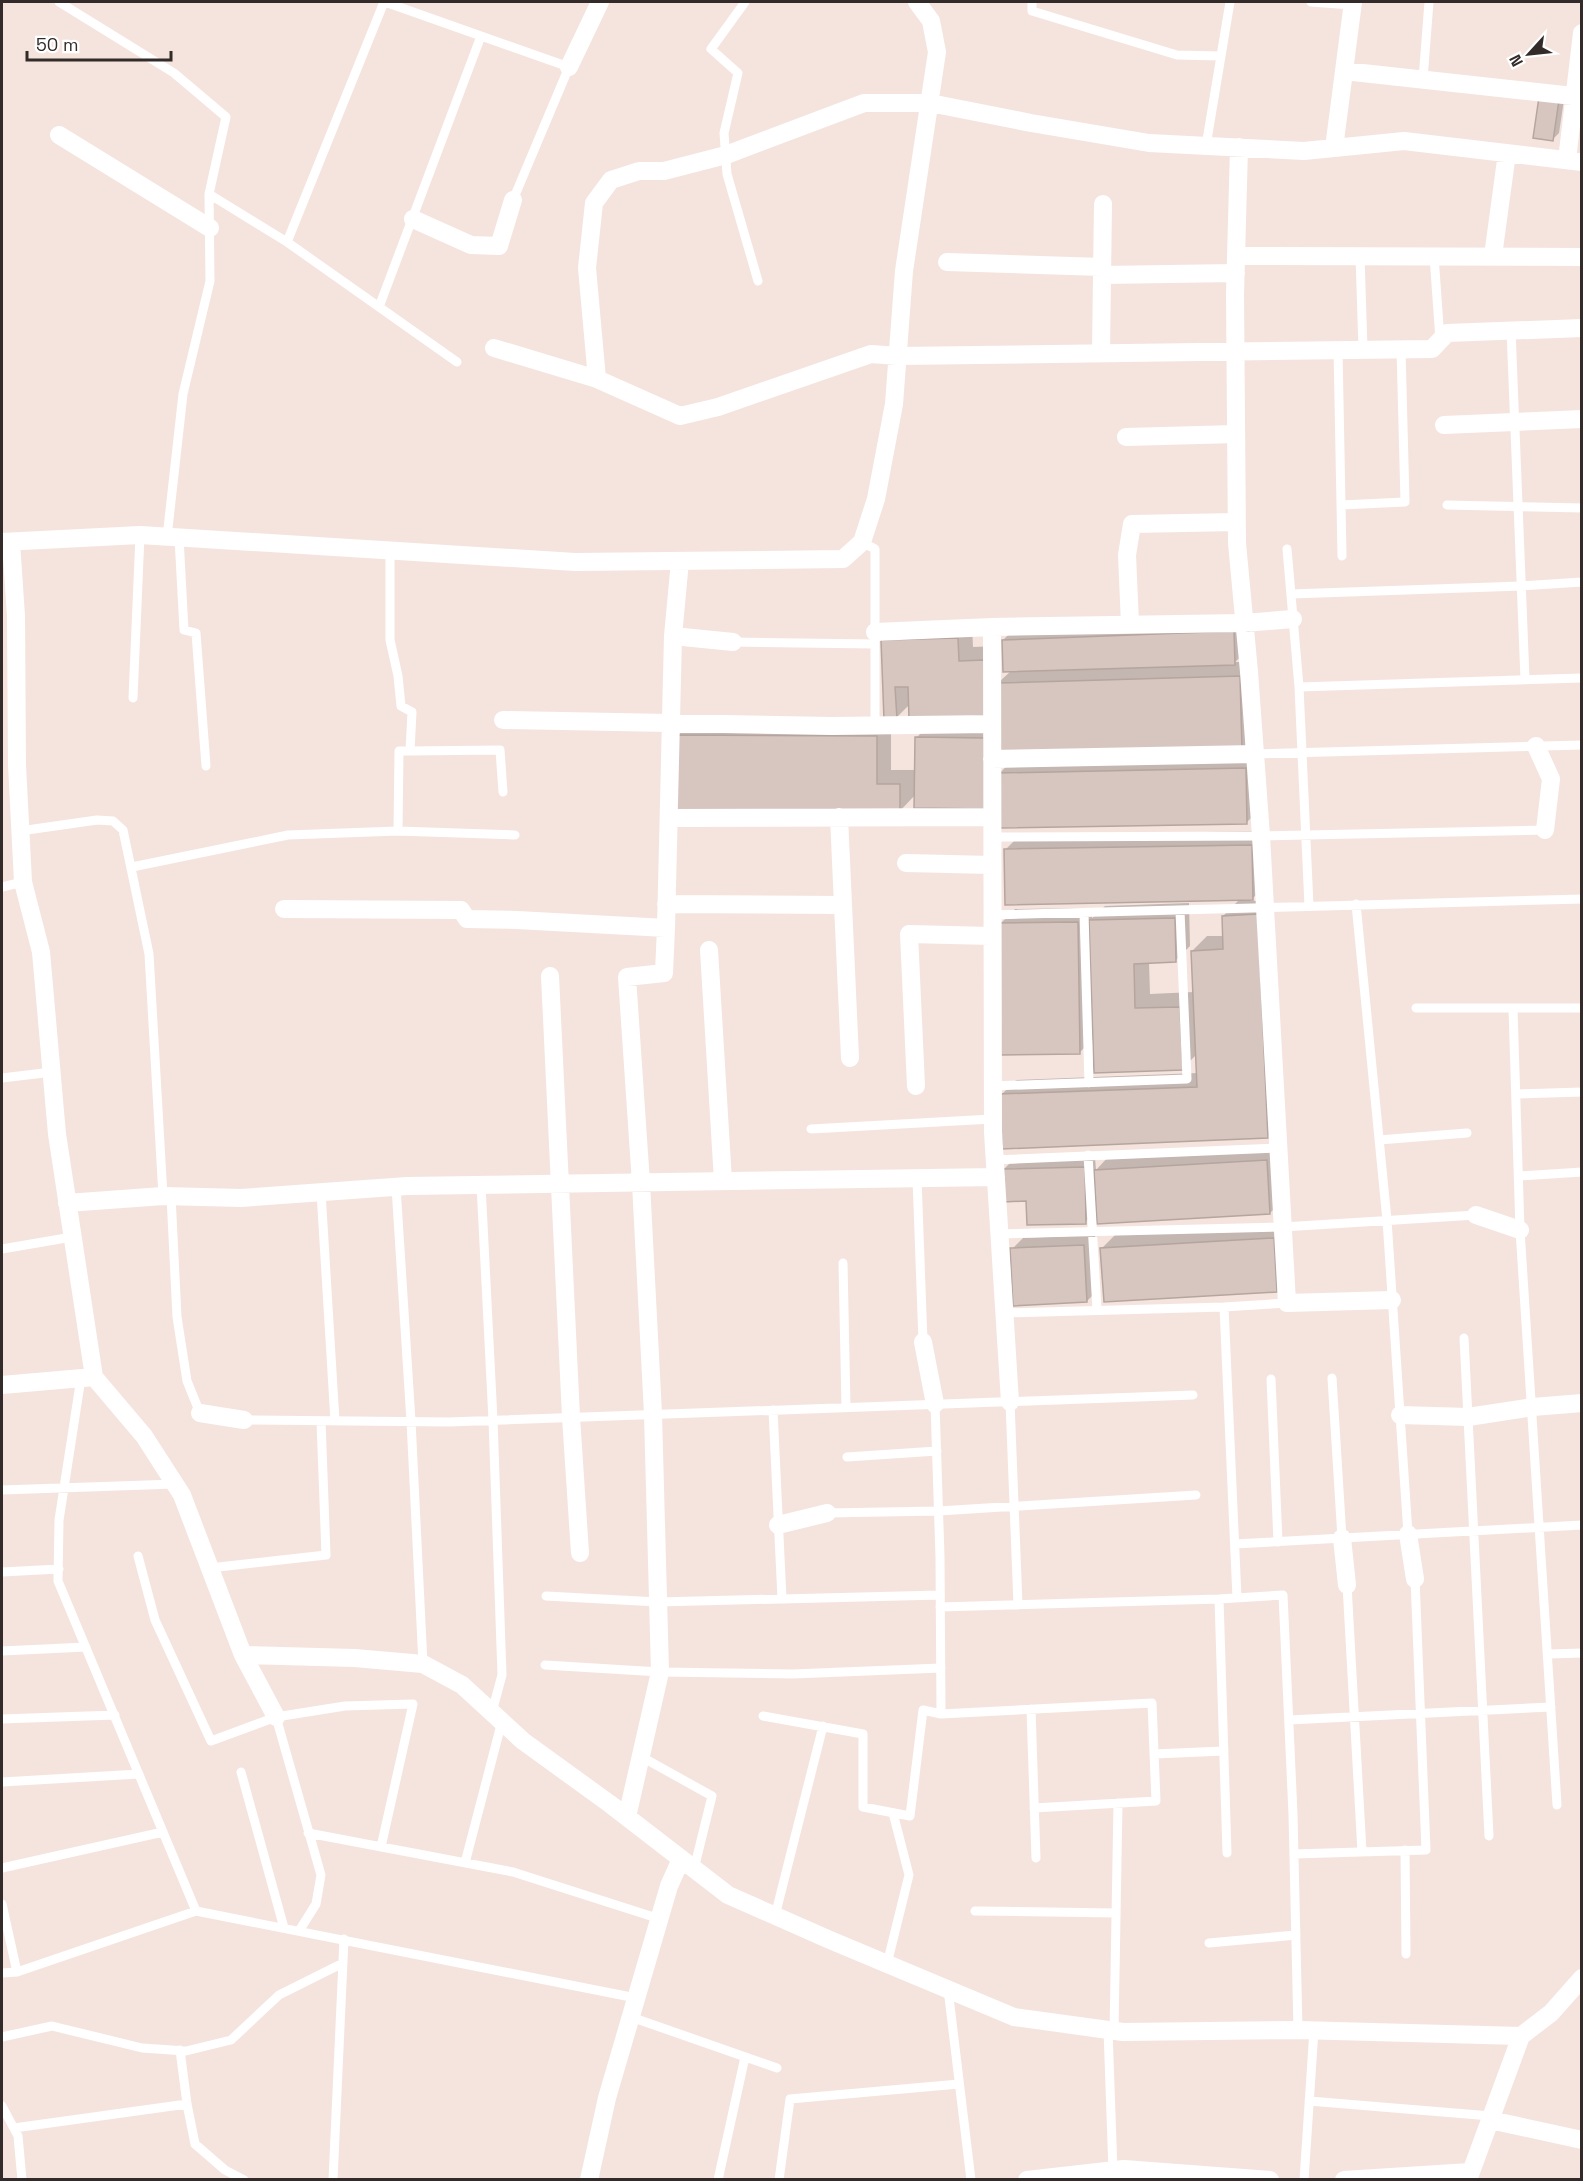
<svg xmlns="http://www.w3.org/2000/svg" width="1583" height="2181" font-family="'Space Grotesk',sans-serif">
  <rect width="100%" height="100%" fill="#f5e4dd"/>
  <path fill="#0003" fill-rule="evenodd" d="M 1565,93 L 1559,133 L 1552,140 L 1535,137 Z
    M 1249,617 L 1250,648 L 1235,662 L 1254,662 L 1262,807 L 1247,822 L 916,794 L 900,811 L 678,735 L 693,720 L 891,722 L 891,770 L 916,770 L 916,738 L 931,723 L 910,704 L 896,718 L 883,641 L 972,624 L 973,647 L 998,646 L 999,682 L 1011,671 L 1003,640 L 1018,625 ZM 1017,755 L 999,774 L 999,756 Z
    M 1266,831 L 1267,884 L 1250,901 L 1272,900 L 1282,1122 L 1267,1137 L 1001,1095 L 1016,1080 L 1198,1073 L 1197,1054 L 1182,1069 L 1094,1038 L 1079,1053 L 1000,924 L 1015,909 L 1092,908 L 1092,918 L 1105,906 L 1189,903 L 1190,946 L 1175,961 L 1149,962 L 1150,994 L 1194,992 L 1192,951 L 1207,936 L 1224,936 L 1223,916 L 1240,899 L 1005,850 L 1020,835 Z
    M 1282,1146 L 1285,1198 L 1270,1213 L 1098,1210 L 1085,1222 L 1028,1200 L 1004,1169 L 1015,1158 L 1095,1157 L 1096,1170 L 1110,1155 Z
    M 1288,1224 L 1291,1276 L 1276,1291 L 1102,1248 L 1117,1233 Z
    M 1095,1235 L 1098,1290 L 1087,1301 L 1012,1249 L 1023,1238 Z"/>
  <path fill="#d7c6bf" stroke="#b5a59f" stroke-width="1.5" d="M 1539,97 L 1559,100 L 1553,141 L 1533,138 Z
    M 1234,631 L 1235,665 L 1003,672 L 1002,640 Z
    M 958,638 L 959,661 L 984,660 L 986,716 L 909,719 L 908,687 L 895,687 L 897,719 L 884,720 L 881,640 Z
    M 1240,676 L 1242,751 L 999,757 L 997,683 Z
    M 677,735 L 877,736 L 877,784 L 900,784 L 900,812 L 677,810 Z
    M 915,737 L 984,738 L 985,809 L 914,808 Z
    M 1246,768 L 1247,824 L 999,828 L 998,773 Z
    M 1252,845 L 1253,900 L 1005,905 L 1004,849 Z
    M 1258,914 L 1268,1138 L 1002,1149 L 999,1094 L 1197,1087 L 1191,951 L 1223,949 L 1222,916 Z
    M 1175,918 L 1176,962 L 1134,964 L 1135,1008 L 1180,1007 L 1183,1070 L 1094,1073 L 1089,920 Z
    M 1078,922 L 1080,1054 L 1001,1055 L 998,923 Z
    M 1267,1160 L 1270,1214 L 1097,1224 L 1094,1170 Z
    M 1085,1167 L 1086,1224 L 1027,1225 L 1026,1201 L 1003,1202 L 1003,1169 Z
    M 1274,1238 L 1277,1292 L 1104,1302 L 1100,1248 Z
    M 1084,1245 L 1087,1302 L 1013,1306 L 1010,1248 Z"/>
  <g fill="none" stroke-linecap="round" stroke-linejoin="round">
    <path stroke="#fff" stroke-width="9" d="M 59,2 L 174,73 L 226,117 L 209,194 L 210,281 L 183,394 L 167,537
      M 385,2 L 569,67 L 513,200
      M 745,2 L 711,49 L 738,73 L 724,133 L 727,174 L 758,281
      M 1032,2 L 1032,11 L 1177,55 L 1221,56
      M 1311,2 L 1352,5
      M 1423,79 L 1429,2
      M 1206,146 L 1230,2
      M 209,194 L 287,242 L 457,362
      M 287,242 L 384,2
      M 1360,256 L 1363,349
      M 1434,256 L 1440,340
      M 379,307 L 481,36
      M 1511,330 L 1525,679
      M 1338,349 L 1342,556
      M 1341,505 L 1405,502 L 1401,349
      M 1447,505 L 1582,508
      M 179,538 L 184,630 L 196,633 L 206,766
      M 862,542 L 875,549 L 875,726
      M 1287,549 L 1299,687 L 1309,906
      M 390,550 L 390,640 L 398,676 L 401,706 L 412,712 L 410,751 L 500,750 L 503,792
      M 1291,594 L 1521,586 L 1582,582
      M 733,642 L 875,644
      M 1299,687 L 1582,678
      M 133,698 L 140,535
      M 1255,754 L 1582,745
      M 20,831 L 97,820 L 113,821 L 123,830 L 149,954 L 163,1196
      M 398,831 L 399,751 L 410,751
      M 992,837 L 1261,836 L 1545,830
      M 132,867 L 288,835 L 398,831 L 515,835
      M 2,887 L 23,882
      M 1356,904 L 1387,1220 L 1408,1534
      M 1084,913 L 1089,1083
      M 992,915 L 1582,899
      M 1416,1008 L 1582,1008
      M 1513,1009 L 1520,1230 L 1557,1805
      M 2,1078 L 52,1072
      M 993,1086 L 1187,1079 L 1180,911
      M 1516,1094 L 1582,1092
      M 811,1129 L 992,1119
      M 1379,1140 L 1467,1133
      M 1088,1155 L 1097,1310
      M 994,1160 L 1278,1148
      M 1519,1176 L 1582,1172
      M 917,1178 L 923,1342
      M 481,1185 L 493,1420 L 502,1675 L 492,1712
      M 396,1187 L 411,1421 L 423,1664
      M 321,1192 L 335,1421
      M 171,1196 L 177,1317 L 187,1381 L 200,1413
      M 999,1234 L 1283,1227 L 1476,1215
      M 2,1249 L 72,1237
      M 843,1263 L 846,1407
      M 1224,1307 L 1237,1598
      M 1004,1313 L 1224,1307 L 1287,1303
      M 1464,1338 L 1489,1836
      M 81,1378 L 59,1520 L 58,1581 L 196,1911
      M 1332,1378 L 1342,1538
      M 1271,1379 L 1278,1542
      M 1010,1402 L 1018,1605
      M 935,1404 L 940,1557 L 941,1714
      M 773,1410 L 782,1599
      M 244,1420 L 449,1422 L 1193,1395
      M 847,1457 L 937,1451
      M 2,1490 L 175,1484
      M 827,1513 L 939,1511 L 1196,1495
      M 1235,1544 L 1582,1525
      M 138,1556 L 155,1620 L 211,1741 L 276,1717
      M 210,1568 L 326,1555 L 321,1421
      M 2,1572 L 59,1569
      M 1347,1585 L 1362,1852
      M 546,1596 L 658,1602 L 940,1595
      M 1219,1599 L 1227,1853
      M 940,1607 L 1219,1599 L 1283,1595 L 1293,1814 L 1298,2030
      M 2,1651 L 86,1647
      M 1549,1654 L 1582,1653
      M 545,1665 L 660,1672 L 793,1674 L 941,1668
      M 1031,1709 L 1036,1858
      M 763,1716 L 863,1734 L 863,1807 L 910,1816 L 923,1710 L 941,1714 L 1152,1703 L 1156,1801 L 1034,1808
      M 2,1719 L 115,1715
      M 1289,1720 L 1551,1707
      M 1154,1754 L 1224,1751
      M 640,1756 L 712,1796 L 694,1869
      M 241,1772 L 284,1928
      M 2,1782 L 139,1774
      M 308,1833 L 513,1872 L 660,1919
      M 1405,1850 L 1406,1954
      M 1294,1854 L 1426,1850 L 1415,1579
      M 465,1863 L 502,1721
      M 2,1868 L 163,1832
      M 2,1904 L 17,1972
      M 975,1911 L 1116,1913
      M 775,1916 L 823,1726
      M 299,1931 L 316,1904 L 321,1875 L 276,1717 L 345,1706 L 413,1704 L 381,1847
      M 1209,1943 L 1296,1935
      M 887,1964 L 909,1875 L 893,1813
      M 2,1973 L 17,1972 L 196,1911 L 636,1998
      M 948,1989 L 971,2180
      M 631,2017 L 777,2068
      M 1108,2030 L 1113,2171
      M 1114,2031 L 1118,1803
      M 2,2037 L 52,2026 L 142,2048 L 186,2051 L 231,2040 L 279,1995 L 343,1963
      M 180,2050 L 187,2104 L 195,2144 L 225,2170 L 244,2180
      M 1309,2101 L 1491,2116
      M 2,2106 L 18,2136 L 22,2180
      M 14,2128 L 187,2104
      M 333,2180 L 344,1939
      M 718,2180 L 745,2057
      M 779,2180 L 790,2099 L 959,2084
      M 1304,2180 L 1314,2030"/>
    <path stroke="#fff" stroke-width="18" d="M 569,67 L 600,2
      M 1344,71 L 1582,97
      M 59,135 L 210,228
      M 1239,147 L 1235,295 L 1237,543 L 1249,672 L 1261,836 L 1287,1303 L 1392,1300
      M 1334,148 L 1353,2
      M 1567,160 L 1582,33
      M 413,219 L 471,245 L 499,246 L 513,200
      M 1236,256 L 1582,257
      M 1493,256 L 1507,153
      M 947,262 L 1102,267
      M 1102,275 L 1236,273
      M 494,348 L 597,379 L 680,416 L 718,407 L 871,354 L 898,356 L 1432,349 L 1447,333 L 1582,328
      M 1101,352 L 1103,204
      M 597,379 L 587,268 L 594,203 L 611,180 L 639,171 L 664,171 L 726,155 L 864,103 L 930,103 L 1031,123 L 1149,143 L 1304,151 L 1404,141 L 1582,162
      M 1444,425 L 1582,419
      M 1126,437 L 1236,434
      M 2,542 L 140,535 L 575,562 L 843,559 L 862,542 L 876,499 L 894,404 L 904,271 L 937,52 L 931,21 L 917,2
      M 11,542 L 16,616 L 17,765 L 23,882 L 41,952 L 57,1134 L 94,1377 L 144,1436 L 182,1495 L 243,1655 L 355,1658 L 423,1664 L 462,1685 L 523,1741 L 610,1804 L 728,1895 L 830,1940 L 1014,2017 L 1123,2032 L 1298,2030 L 1521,2036 L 1551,2013 L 1582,1978
      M 1130,624 L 1127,555 L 1132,524 L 1236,522
      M 992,627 L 993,1132 L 1010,1402
      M 875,632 L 992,627 L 1244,623 L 1293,619
      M 673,636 L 733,642
      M 503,720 L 832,726 L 992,724
      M 1536,746 L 1551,779 L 1545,830
      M 992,759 L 1255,754
      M 839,817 L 850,1058
      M 669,818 L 992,817
      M 906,863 L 992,865
      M 666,904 L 843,905
      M 284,909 L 461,910 L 467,919 L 517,920 L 666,928 L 673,636 L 680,561
      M 709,950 L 723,1181
      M 550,976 L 571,1417 L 580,1553
      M 916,1086 L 909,934 L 992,936
      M 67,1203 L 163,1196 L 241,1198 L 407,1186 L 996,1177
      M 1476,1215 L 1520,1230
      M 923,1342 L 935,1404
      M 2,1385 L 94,1377
      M 200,1413 L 244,1420
      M 1400,1415 L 1468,1417 L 1533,1407 L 1582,1403
      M 778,1525 L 827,1513
      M 1408,1534 L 1415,1579
      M 1342,1538 L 1347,1585
      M 243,1655 L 276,1717
      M 627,1817 L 660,1672 L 653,1414 L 641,1183 L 627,977 L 664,973 L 666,928
      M 1490,2120 L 1582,2140
      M 589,2180 L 607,2098 L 669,1886 L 681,1859
      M 1027,2180 L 1124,2169 L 1270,2180
      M 1344,2180 L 1470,2172
      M 1468,2180 L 1521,2036"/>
  </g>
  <rect width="1583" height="2181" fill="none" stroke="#322b29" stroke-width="6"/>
  <g transform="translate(1529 54) rotate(243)" stroke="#ffffff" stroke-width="4.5" paint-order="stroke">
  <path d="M0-4.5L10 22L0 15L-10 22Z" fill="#322b29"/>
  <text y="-9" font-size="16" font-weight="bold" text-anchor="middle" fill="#322b29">N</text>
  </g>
  <path d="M27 51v9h144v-9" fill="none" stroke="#322b29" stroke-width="3"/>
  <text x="36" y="51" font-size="18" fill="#322b29" stroke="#ffffff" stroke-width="4.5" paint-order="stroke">50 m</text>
</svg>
